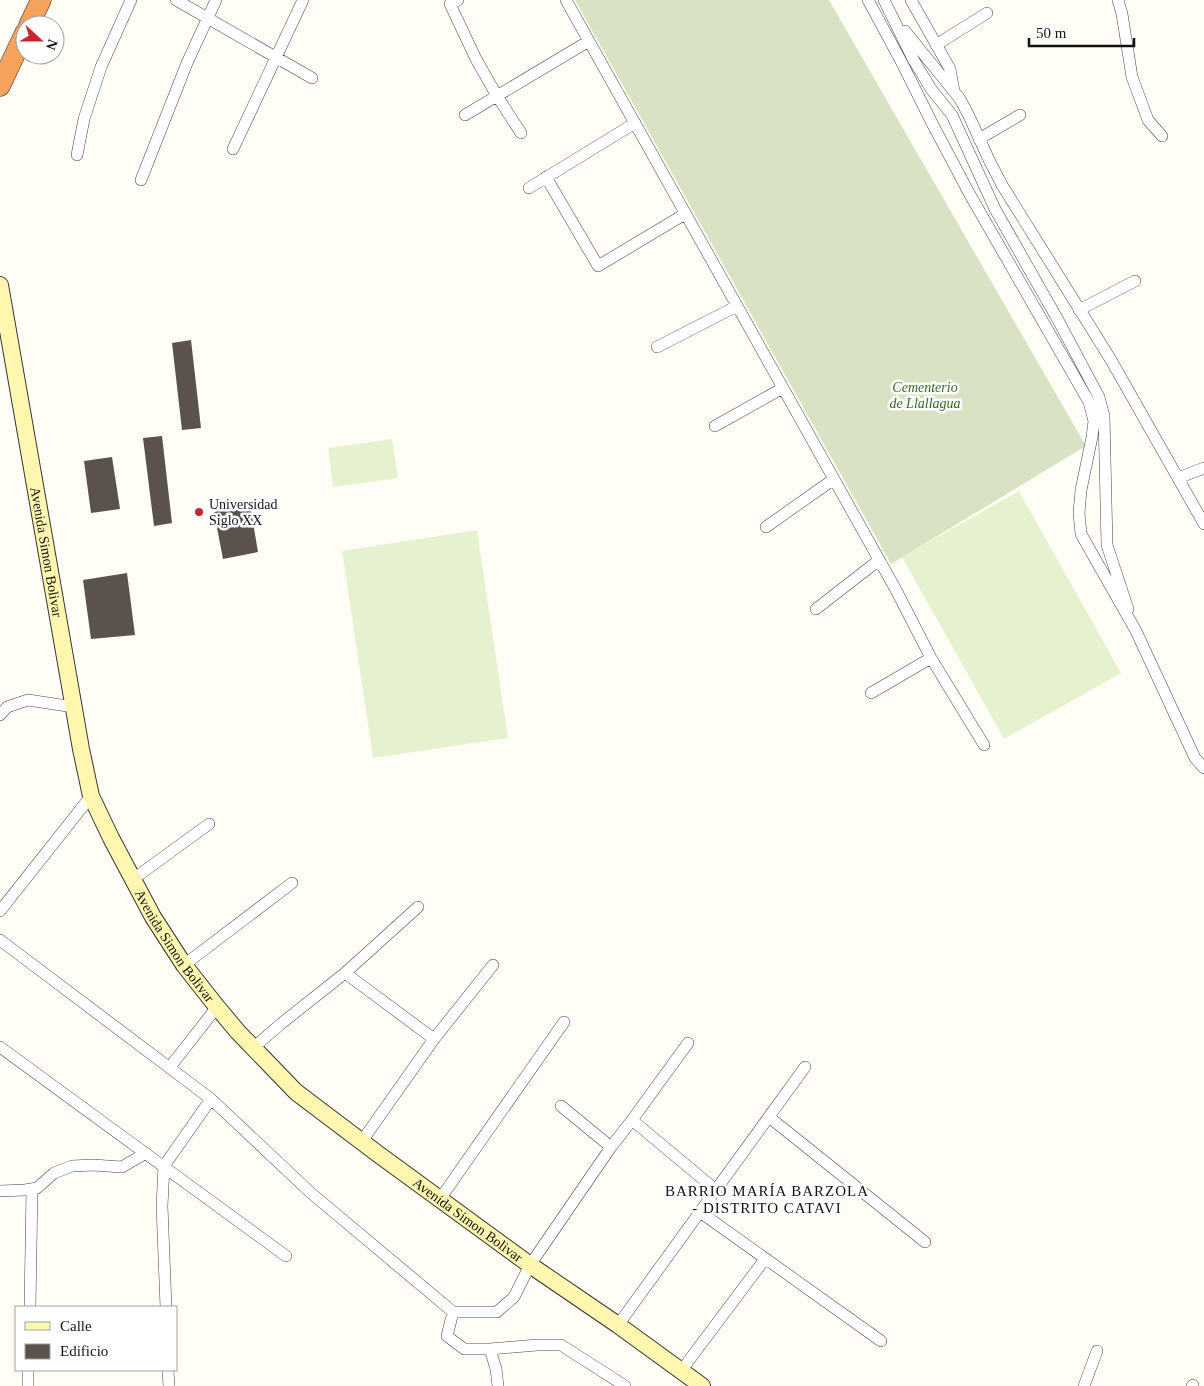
<svg xmlns="http://www.w3.org/2000/svg" width="1204" height="1386" font-family="'Times New Roman',serif">
  <rect width="100%" height="100%" fill="#fffdf5"/>
  <path fill="#d9e3c4" d="M 575,0 L 829,0 L 1086,446 L 891,564 Z"/>
  <path fill="#e6f2cf" d="M 392,439 L 398,478 L 333,487 L 328,448 Z
    M 1019,491 L 1121,673 L 1004,739 L 902,557 Z
    M 477,530 L 508,738 L 373,758 L 342,551 Z"/>
  <path fill="#5a524d" d="M 191,340 L 201,428 L 182,430 L 172,343 Z
    M 162,436 L 172,523 L 154,526 L 143,438 Z
    M 112,457 L 120,509 L 91,513 L 84,461 Z
    M 250,505 L 258,552 L 223,559 L 214,512 Z
    M 127,573 L 135,635 L 91,639 L 83,580 Z"/>
  <g fill="none" stroke-linecap="round" stroke-linejoin="round">
    <g stroke="#444" stroke-width="12">
      <path id="street" d="M 176,0 L 312,78
        M 458,0 L 450,4 L 476,59 L 497,96 L 521,133
        M 566,0 L 896,590 L 931,658 L 984,745
        M 868,0 L 903,65 L 933,125 L 969,193 L 1089,402 L 1094,421 L 1092,437 L 1081,490 L 1079,513 L 1081,534 L 1136,631 L 1195,758 L 1204,768
        M 884,0 L 913,59 L 931,89 L 952,115 L 995,209 L 1058,320 L 1099,397 L 1104,416 L 1107,545 L 1128,609
        M 911,0 L 950,69 L 954,91
        M 1118,0 L 1122,14 L 1132,77 L 1148,120 L 1162,136
        M 905,31 L 960,99 L 969,116 L 989,160 L 1002,185 L 1111,360 L 1204,524
        M 936,45 L 987,13
        M 465,115 L 589,41
        M 979,139 L 1020,115
        M 233,149 L 303,0
        M 77,155 L 84,119 L 101,67 L 131,0
        M 546,177 L 598,266 L 685,214
        M 141,180 L 187,63 L 216,0
        M 529,188 L 635,123
        M 1079,310 L 1135,281
        M 657,347 L 737,306
        M 715,426 L 783,388
        M 1178,478 L 1204,468
        M 766,527 L 834,479
        M 816,609 L 879,560
        M 871,693 L 931,658
        M 0,715 L 7,707 L 28,700 L 74,707
        M 132,880 L 209,824
        M 0,911 L 91,796
        M 0,940 L 211,1099 L 311,1193 L 453,1312 L 497,1312 L 514,1297 L 530,1265 L 611,1147 L 632,1120 L 688,1043
        M 184,965 L 292,883
        M 345,973 L 434,1039
        M 0,1047 L 286,1256
        M 253,1048 L 282,1023 L 345,973 L 418,907
        M 170,1067 L 217,1007
        M 561,1106 L 611,1147
        M 769,1117 L 925,1242
        M 632,1120 L 716,1190
        M 362,1141 L 434,1039 L 493,965
        M 0,1191 L 25,1190 L 37,1188 L 54,1173 L 72,1166 L 93,1165 L 122,1167 L 146,1153
        M 440,1199 L 564,1022
        M 700,1212 L 881,1341
        M 30,1307 L 32,1189
        M 166,1307 L 162,1206 L 164,1166 L 211,1099
        M 453,1312 L 447,1336 L 464,1349 L 490,1349 L 537,1345 L 561,1345 L 625,1386
        M 618,1325 L 805,1067
        M 490,1349 L 496,1369 L 498,1386
        M 168,1370 L 169,1386
        M 681,1371 L 765,1259
        M 28,1386 L 28,1370
        M 1084,1386 L 1097,1351
        M 1192,1386 L 1193,1385"/>
    </g>
    <g stroke="#333" stroke-width="18">
      <g id="secondary">
        <path id="s1" d="M 0,285 L 81,749 L 91,796 L 111,838 L 153,917 L 184,965 L 217,1007 L 238,1032 L 296,1092 L 378,1154 L 530,1265 L 618,1325 L 702,1386"/>
      </g>
    </g>
    <g stroke="#222" stroke-width="21">
      <path id="highway" d="M 29,25 L 41,0
        M 0,86 L 25,33"/>
    </g>
    <use href="#street" stroke="#fff" stroke-width="11"/>
    <use href="#secondary" stroke="#fff6b0" stroke-width="16"/>
    <use href="#highway" stroke="#f5a25d" stroke-width="20"/>
  </g>
  <circle fill="#c4262e" stroke="#fff" stroke-width="2" cx="199" cy="512" r="5"/>
  <g text-anchor="middle" dominant-baseline="central" stroke-width="5" stroke-linejoin="round" paint-order="stroke">
    <g font-size="14" font-style="italic" fill="#2f6b1f" stroke="#fff">
      <text x="925" y="387">Cementerio<tspan x="925" dy="16">de Llallagua</tspan></text>
    </g>
    <g font-size="14" fill="#111" stroke="#fff" text-anchor="start">
      <text x="209" y="504">Universidad<tspan x="209" dy="16">Siglo XX</tspan></text>
    </g>
    <g font-size="14" fill="#111" stroke="#fff">
      <text stroke="none"><textPath href="#s1" startOffset="271">Avenida Simon Bolivar</textPath></text>
      <text stroke="none"><textPath href="#s1" startOffset="691">Avenida Simon Bolivar</textPath></text>
      <text stroke="none"><textPath href="#s1" startOffset="1096">Avenida Simon Bolivar</textPath></text>
    </g>
    <g font-size="15" letter-spacing="1" fill="#111" stroke="#fff">
      <text x="767" y="1191">BARRIO MARÍA BARZOLA<tspan x="767" dy="17">- DISTRITO CATAVI</tspan></text>
    </g>
  </g>
  <rect x="15" y="1306" width="162" height="65" fill="#ffffff" stroke="#a0a0a0"/>
  <rect x="25" y="1322" width="25" height="8" fill="#fff6b0" stroke="#a0a0a0"/>
  <text x="60" y="1331" font-size="15" fill="#111111">Calle</text>
  <rect x="25" y="1344" width="25" height="15" fill="#5a524d" stroke="#a0a0a0"/>
  <text x="60" y="1356" font-size="15" fill="#111111">Edificio</text>
  <g transform="translate(40 40) rotate(111)"><circle r="24" fill="#ffffff" stroke="#a0a0a0"/>
  <path d="M0-4L9 19L0 12L-9 19Z" fill="#c4262e"/>
  <text y="-8" font-size="14" font-weight="bold" text-anchor="middle" fill="#111111">N</text>
  </g>
  <path d="M1029 38v8h105v-8" fill="none" stroke="#111111" stroke-width="2.5"/>
  <text x="1036" y="38" font-size="15" fill="#111111" stroke="#ffffff" stroke-width="4" paint-order="stroke">50 m</text>
</svg>
